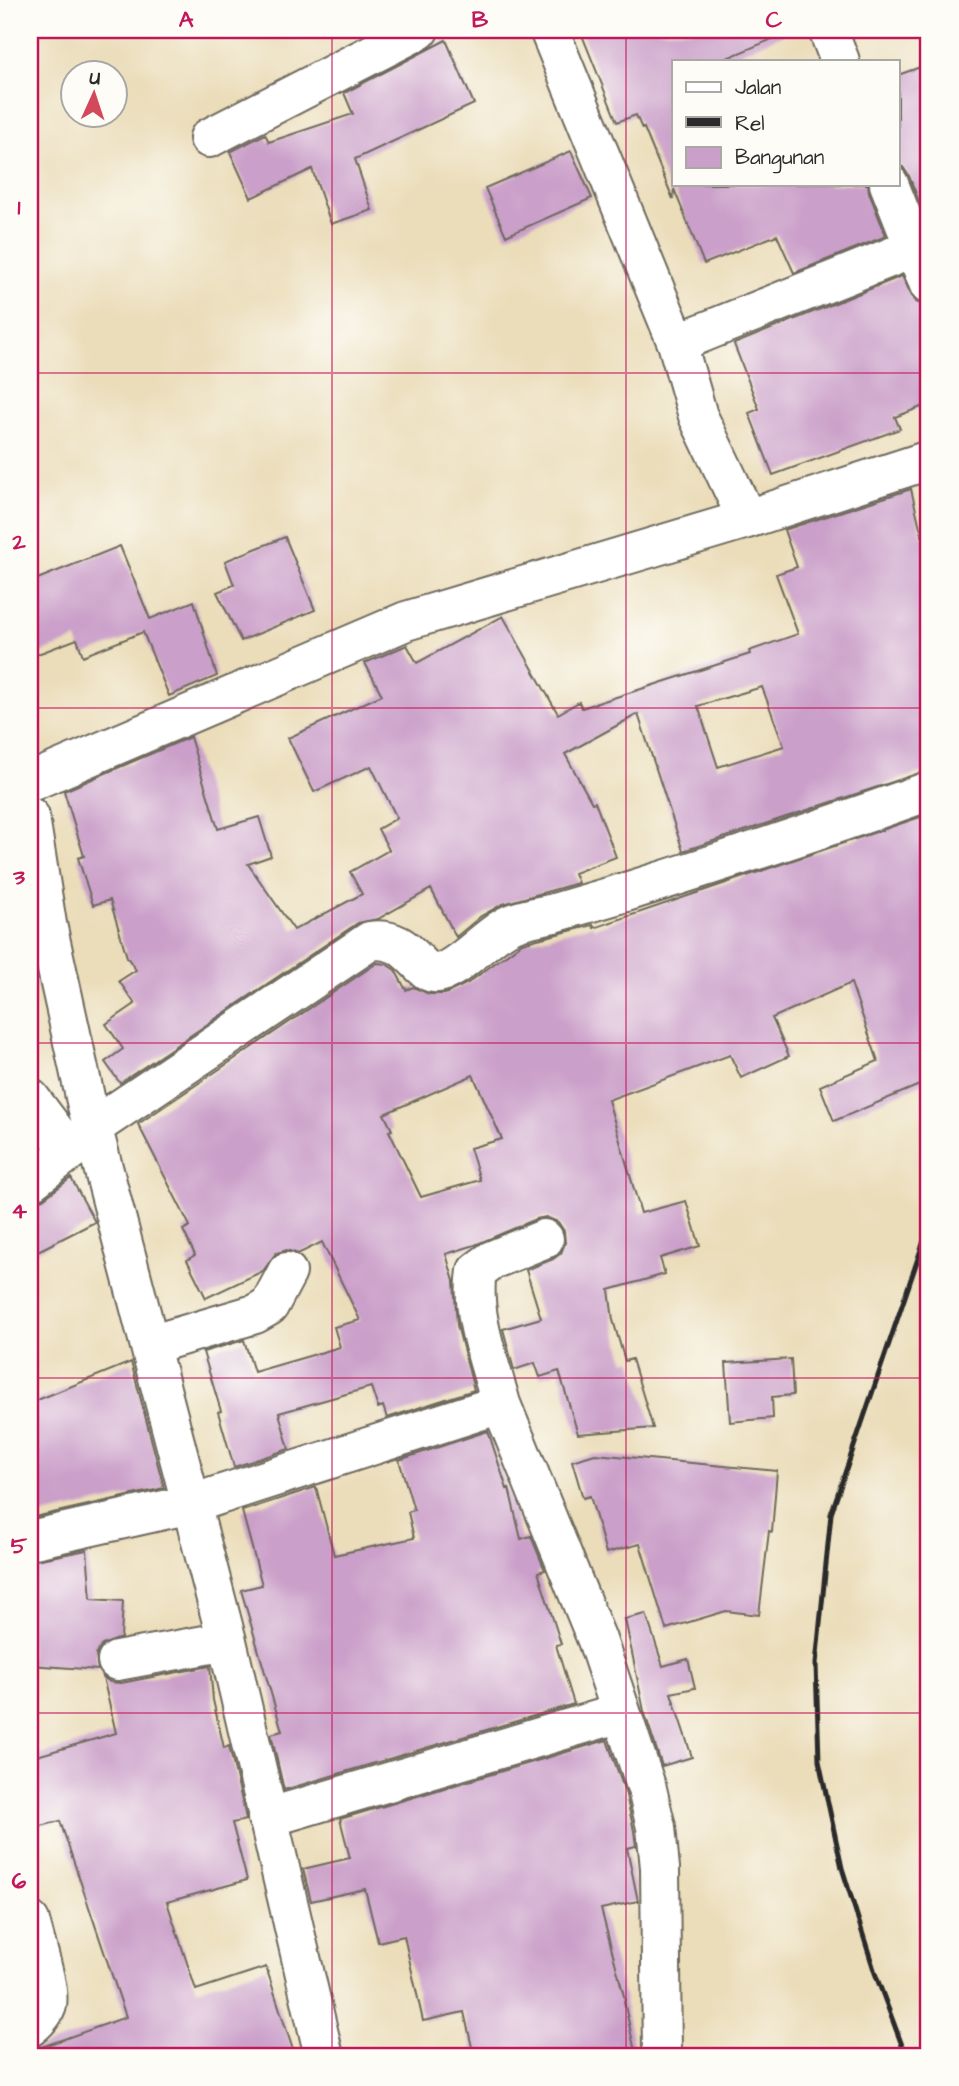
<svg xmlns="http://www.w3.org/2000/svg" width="959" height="2086" font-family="'Architects Daughter',sans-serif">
  <rect width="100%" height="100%" fill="#fdfcf7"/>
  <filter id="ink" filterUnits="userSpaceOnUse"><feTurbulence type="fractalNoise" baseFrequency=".0143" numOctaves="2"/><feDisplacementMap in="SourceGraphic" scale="14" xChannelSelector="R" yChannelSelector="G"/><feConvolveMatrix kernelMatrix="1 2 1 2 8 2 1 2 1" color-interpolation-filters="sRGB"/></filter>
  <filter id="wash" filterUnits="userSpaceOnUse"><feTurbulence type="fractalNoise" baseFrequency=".00686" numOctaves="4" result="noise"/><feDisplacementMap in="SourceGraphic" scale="28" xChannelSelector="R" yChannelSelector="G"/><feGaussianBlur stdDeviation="1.57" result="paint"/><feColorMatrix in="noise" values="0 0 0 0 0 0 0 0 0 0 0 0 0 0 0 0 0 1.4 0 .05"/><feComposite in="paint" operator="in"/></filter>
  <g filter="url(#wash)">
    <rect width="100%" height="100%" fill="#ebddba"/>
    <g id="blocks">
      <path fill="#ca9fc9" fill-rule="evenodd" d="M 580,30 L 794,30 L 720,61 L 674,61 L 674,184 L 868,184 L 869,192 L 886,236 L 794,273 L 777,235 L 704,264 L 674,189 L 673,199 L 644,128 L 642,129 L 636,115 L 617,122 Z
        M 446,40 L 474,104 L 355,159 L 372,210 L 331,224 L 312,169 L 251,198 L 230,152 L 265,134 L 269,142 L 353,114 L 344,93 Z
        M 929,64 L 929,226 L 909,176 L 903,167 L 898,165 L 898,75 Z
        M 571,151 L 592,198 L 506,236 L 485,188 Z
        M 902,276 L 915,302 L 929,306 L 929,404 L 895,417 L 900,429 L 773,475 L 749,413 L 759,409 L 734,344 Z
        M 911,489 L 922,536 L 929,535 L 929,770 L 683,851 L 638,714 L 565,754 L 592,803 L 595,802 L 616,857 L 574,873 L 578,883 L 503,904 L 481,916 L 456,937 L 431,889 L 378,919 L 358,923 L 120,1083 L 105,1062 L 123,1049 L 106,1024 L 135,1004 L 119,981 L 136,970 L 127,957 L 110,900 L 93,905 L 78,858 L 84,856 L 64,791 L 190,737 L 218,829 L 259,817 L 271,856 L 248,864 L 294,930 L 362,894 L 350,872 L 389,850 L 378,829 L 397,818 L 371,766 L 314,792 L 288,738 L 382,695 L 365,663 L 407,645 L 417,663 L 503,616 L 558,714 L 579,702 L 582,708 L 750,654 L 749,651 L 798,634 L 776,574 L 797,567 L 784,530 ZM 762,687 L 784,746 L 718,767 L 698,706 Z
        M 285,537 L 315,610 L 241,641 L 217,592 L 234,585 L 225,561 Z
        M 120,546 L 150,619 L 194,601 L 217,676 L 169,696 L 143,632 L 83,656 L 77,639 L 30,657 L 30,582 Z
        M 929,814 L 929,1081 L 834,1121 L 820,1086 L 878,1061 L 851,983 L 772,1018 L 789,1056 L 741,1078 L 730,1055 L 608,1100 L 641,1213 L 686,1201 L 700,1246 L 660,1258 L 665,1274 L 609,1290 L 613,1320 L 625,1361 L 632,1359 L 653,1428 L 578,1434 L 559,1371 L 540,1377 L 535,1363 L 514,1370 L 503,1329 L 541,1318 L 526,1270 L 553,1259 L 561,1253 L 565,1243 L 564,1231 L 558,1222 L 546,1217 L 536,1219 L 475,1245 L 446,1254 L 454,1281 L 457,1325 L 474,1390 L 387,1418 L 383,1406 L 378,1408 L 371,1387 L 279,1413 L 289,1449 L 234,1467 L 218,1412 L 221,1411 L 203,1352 L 244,1340 L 254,1372 L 340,1347 L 334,1327 L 360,1320 L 322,1242 L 298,1254 L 287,1250 L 276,1253 L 263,1271 L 206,1298 L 187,1260 L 195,1255 L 183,1230 L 190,1226 L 138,1124 L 377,963 L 386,964 L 395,970 L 406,990 L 413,987 L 429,994 L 445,994 L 468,983 L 522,943 L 593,925 L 594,928 ZM 473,1075 L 502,1139 L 470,1148 L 480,1180 L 421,1197 L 389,1131 L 392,1130 L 384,1114 Z
        M 71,1178 L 95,1222 L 30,1255 L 30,1203 L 43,1199 Z
        M 791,1359 L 793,1395 L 772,1397 L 773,1418 L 730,1422 L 726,1363 Z
        M 131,1362 L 164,1488 L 30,1518 L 30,1403 Z
        M 488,1431 L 507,1489 L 509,1488 L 521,1539 L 531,1536 L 545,1570 L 538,1572 L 561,1644 L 556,1645 L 574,1704 L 284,1790 L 271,1734 L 282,1731 L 241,1590 L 262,1585 L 242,1511 L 316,1487 L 334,1555 L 414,1538 L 408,1512 L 414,1510 L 399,1460 Z
        M 595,1454 L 777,1471 L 772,1532 L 769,1531 L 759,1615 L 726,1611 L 666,1629 L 640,1544 L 606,1553 L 590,1496 L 583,1498 L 572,1461 Z
        M 87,1550 L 91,1599 L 123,1601 L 121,1638 L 102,1645 L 96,1654 L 98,1670 L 30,1665 L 30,1561 Z
        M 646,1614 L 663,1666 L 688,1659 L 695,1688 L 671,1693 L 692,1757 L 662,1766 L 644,1711 L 625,1619 Z
        M 210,1666 L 213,1700 L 224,1748 L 229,1746 L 245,1814 L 246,1820 L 232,1823 L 247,1880 L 167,1902 L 196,1990 L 266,1967 L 295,2056 L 30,2056 L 30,2051 L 126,2017 L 60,1821 L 30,1829 L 30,1758 L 116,1733 L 103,1677 L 110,1682 L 121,1683 Z
        M 607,1740 L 626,1795 L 634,1831 L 636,1846 L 627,1848 L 638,1901 L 601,1909 L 625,2000 L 624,2001 L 636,2056 L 474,2056 L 464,2012 L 423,2021 L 404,1936 L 378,1942 L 365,1889 L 311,1901 L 303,1869 L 350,1858 L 340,1819 Z"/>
    </g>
  </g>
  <g filter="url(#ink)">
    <use href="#blocks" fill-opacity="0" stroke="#6e695d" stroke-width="2"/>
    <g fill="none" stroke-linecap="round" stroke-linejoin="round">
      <g stroke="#6e695d" stroke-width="42">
        <path id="minor" d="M 549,30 L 677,343 L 698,416 L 747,519
          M 828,30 L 840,61
          M 209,138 L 419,30
          M 889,184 L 929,285
          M 677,343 L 914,248
          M 30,782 L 406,621 L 747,519 L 929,460
          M 30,817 L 47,924 L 87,1106 L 227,1641 L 324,2056
          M 30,1098 L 70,1151
          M 30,1182 L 70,1151 L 92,1128 L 370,941 C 410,934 418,976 438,973 C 460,969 488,933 513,923 C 526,918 541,916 554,913 C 578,906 602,899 626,892 C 728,860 829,827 929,791
          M 150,1345 L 255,1314 L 269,1306 L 287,1272
          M 501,1404 C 490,1362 470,1314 477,1271 L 492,1260 L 544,1239
          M 30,1540 L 191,1504 L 501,1404 L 597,1640 L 647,1789 L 656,1827 L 660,1868 L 662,2056
          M 117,1661 L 227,1641
          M 267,1818 L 621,1713
          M 30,2027 C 36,2022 45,2014 47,2005 C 51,1989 34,1940 30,1921"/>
      </g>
      <use href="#minor" stroke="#fff" stroke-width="38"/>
      <path stroke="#2b2b2b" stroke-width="5" d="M 906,2056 L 875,1973 L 842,1868 L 819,1761 L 816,1664 L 831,1514 L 929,1226"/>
    </g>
  </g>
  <path fill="none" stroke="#c2185b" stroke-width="2" stroke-opacity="0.55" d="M 332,30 L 332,2056M 626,30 L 626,2056M 30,373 L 929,373M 30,708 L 929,708M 30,1043 L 929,1043M 30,1378 L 929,1378M 30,1713 L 929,1713"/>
  <rect width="959" height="2086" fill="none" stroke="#fdfcf7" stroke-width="77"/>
  <rect x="672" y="60" width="228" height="126" fill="#fdfcf7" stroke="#a9a8a5" stroke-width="2"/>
  <rect x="686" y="82" width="35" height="10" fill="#ffffff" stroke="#a9a8a5" stroke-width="2"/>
  <text x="735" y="94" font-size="21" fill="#2b2b2b">Jalan</text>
  <rect x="686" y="117" width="35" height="10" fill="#2b2b2b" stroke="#a9a8a5" stroke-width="2"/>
  <text x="735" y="130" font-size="21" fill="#2b2b2b">Rel</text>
  <rect x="686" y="147" width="35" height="21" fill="#ca9fc9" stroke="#a9a8a5" stroke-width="2"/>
  <text x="735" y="164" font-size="21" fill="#2b2b2b">Bangunan</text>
  <g transform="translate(94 94) rotate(3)"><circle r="33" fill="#fdfcf7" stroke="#a9a8a5" stroke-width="2"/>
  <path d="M0-5L12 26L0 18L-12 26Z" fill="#d1495b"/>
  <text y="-10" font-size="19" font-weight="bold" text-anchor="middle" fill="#2b2b2b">U</text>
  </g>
  <rect x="38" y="38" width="882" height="2010" fill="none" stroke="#c2185b" stroke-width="2.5"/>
  <g font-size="23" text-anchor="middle" font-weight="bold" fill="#c2185b">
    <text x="186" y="27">A</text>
    <text x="480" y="27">B</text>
    <text x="774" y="27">C</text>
    <text x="19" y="214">1</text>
    <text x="19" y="549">2</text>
    <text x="19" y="884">3</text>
    <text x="19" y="1218">4</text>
    <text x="19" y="1553">5</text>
    <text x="19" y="1888">6</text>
  </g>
</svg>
